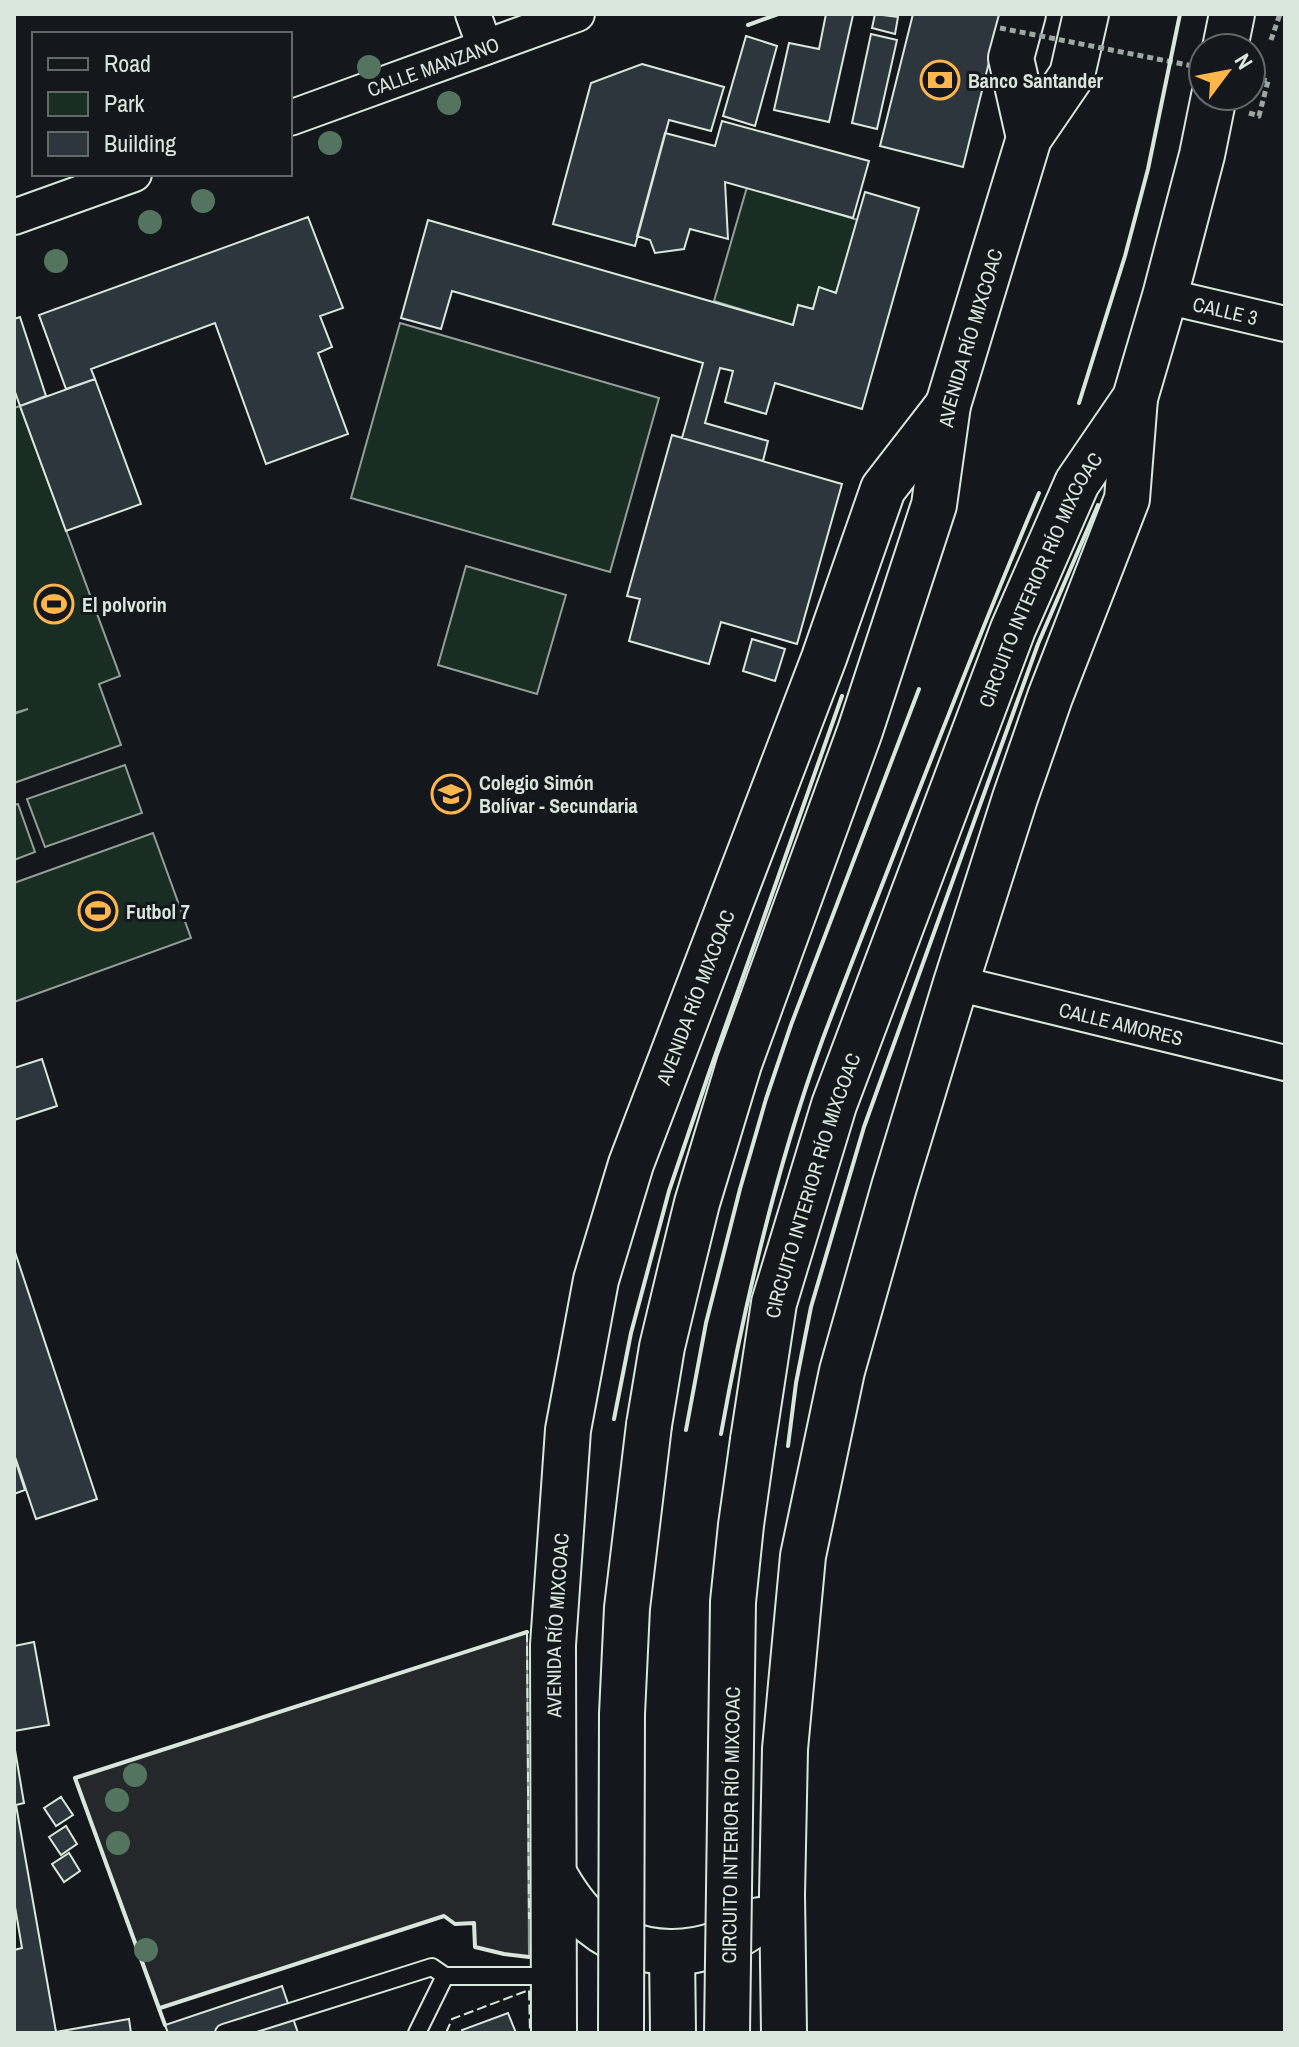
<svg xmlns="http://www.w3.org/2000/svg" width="1299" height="2047" font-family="'Archivo Narrow',sans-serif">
  <rect width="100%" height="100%" fill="#14181c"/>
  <path fill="#1a2d24" stroke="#939e99" stroke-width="2" d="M 747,187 L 858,220 L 836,293 L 819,288 L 813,309 L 798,305 L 793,325 L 714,301 Z
    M 400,323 L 659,398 L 610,572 L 351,498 Z
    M 20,406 L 120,676 L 99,684 L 121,745 L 14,783 L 14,714 L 28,709 L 14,713 L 14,408 Z
    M 466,566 L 566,595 L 537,694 L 438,665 Z
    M 125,765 L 142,813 L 45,847 L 27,799 Z
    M 18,804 L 35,852 L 14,860 L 14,805 Z
    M 153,833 L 191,938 L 14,1002 L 14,883 Z"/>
  <path fill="#24282b" stroke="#939e99" stroke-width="2" d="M 527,1632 L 529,1957 L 504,1954 L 475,1947 L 474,1923 L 455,1924 L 444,1916 L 160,2008 L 75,1778 Z"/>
  <path fill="#2c363c" stroke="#d8e6dc" stroke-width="2" d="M 826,14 L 853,15 L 829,122 L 774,110 L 789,43 L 819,49 Z
    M 875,14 L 898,17 L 895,34 L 872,28 Z
    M 913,14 L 1001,14 L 963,167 L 880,146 Z
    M 871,34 L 897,40 L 877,129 L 852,123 Z
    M 746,36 L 777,46 L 755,126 L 723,116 Z
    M 642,64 L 724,87 L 711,131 L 669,120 L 635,246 L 553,224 L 591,83 Z
    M 722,121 L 869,161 L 853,218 L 725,182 L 728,239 L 690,229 L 684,249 L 655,253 L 650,240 L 637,236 L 665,133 L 715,146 Z
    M 865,192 L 919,208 L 862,409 L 775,383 L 766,414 L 725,402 L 733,371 L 720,368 L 705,423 L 768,441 L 763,461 L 682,438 L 703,363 L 452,291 L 441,329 L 401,318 L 428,220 L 793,325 L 798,305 L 813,309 L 819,287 L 836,293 Z
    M 308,217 L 343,308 L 320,316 L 332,347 L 318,353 L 348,434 L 266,464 L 215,323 L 91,369 L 95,379 L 66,389 L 39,315 Z
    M 20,317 L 46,396 L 20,406 L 14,389 L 14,319 Z
    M 95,379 L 141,504 L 66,531 L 20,406 Z
    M 672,435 L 842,484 L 797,644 L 721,622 L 709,664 L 629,641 L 640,599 L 627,596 Z
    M 752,639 L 785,649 L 775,681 L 743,671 Z
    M 42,1059 L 57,1106 L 14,1120 L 14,1068 Z
    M 14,1249 L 97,1499 L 36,1519 L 14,1454 Z
    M 14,1456 L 25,1490 L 14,1494 Z
    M 34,1642 L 49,1725 L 14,1731 L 14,1646 Z
    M 14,1744 L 24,1803 L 16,1805 L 56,2032 L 129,2019 L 131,2033 L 14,2033 L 14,1950 L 22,1948 L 14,1901 Z
    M 61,1797 L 73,1815 L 56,1826 L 44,1808 Z
    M 66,1826 L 77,1844 L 61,1855 L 49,1837 Z
    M 69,1853 L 80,1871 L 64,1882 L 52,1864 Z
    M 282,1986 L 298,2033 L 168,2033 L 165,2025 Z
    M 508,2013 L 516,2033 L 463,2033 L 462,2030 Z"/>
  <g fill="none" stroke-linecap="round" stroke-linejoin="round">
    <g stroke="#d8e6dc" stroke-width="20">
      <path id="service" d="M 445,1976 L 552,1976
        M 224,2033 L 432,1967 L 445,1976 L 417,2033"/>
    </g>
    <g stroke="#d8e6dc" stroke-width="38">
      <g id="minor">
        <path d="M 473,14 L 485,47"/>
        <path id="s1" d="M 290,118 L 577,14"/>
        <path d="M 14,217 L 134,174"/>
        <path id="s2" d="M 1165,296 L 1285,324"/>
        <path id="s3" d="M 956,983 L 1285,1063"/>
      </g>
    </g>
    <g stroke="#d8e6dc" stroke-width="48">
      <g id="secondary">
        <path d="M 1023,14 L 1011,58 L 1029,138"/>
        <path d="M 554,1874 C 562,1888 571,1903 583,1915 C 633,1964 706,1963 760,1920"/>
        <path d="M 672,1952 L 673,2033"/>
        <path id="s4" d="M 554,2033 L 553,1645 L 568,1430 L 596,1280 L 631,1164 L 824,658 L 883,489 L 948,405"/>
        <path d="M 784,2033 L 782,1895 L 785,1749 L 803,1556 L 842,1371 L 894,1187 L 956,983 L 1015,798 L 1050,697 L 1127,499 L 1135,398"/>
      </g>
    </g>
    <g stroke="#d8e6dc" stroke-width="48">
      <g id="motorway">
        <path d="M 1225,48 L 1232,14"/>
        <path id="s5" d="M 649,1425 L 662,1347 L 680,1272 L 697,1203 L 739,1064 L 860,731 L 934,505 L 948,405 L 1029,138 L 1072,75 L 1086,14"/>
        <path id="s6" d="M 753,1440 L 774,1303 L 834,1105 L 1013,629 L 1077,483 L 1135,398 L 1165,296 L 1202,155 L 1214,96"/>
      </g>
    </g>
    <path stroke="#9da8a2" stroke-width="5" stroke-dasharray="6 4" stroke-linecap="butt" d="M 1271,40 L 1280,14
      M 1255,89 L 1262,68
      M 1249,113 L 1259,116 L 1268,81"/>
    <use href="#service" stroke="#14181c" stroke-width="16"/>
    <use href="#minor" stroke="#14181c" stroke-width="34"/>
    <use href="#secondary" stroke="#14181c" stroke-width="44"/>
    <use href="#motorway" stroke="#14181c" stroke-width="44"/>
    <g stroke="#d8e6dc" stroke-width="48" stroke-linecap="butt">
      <g id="motorway-bridge">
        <path d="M 621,2033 L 622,1714 L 627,1608 L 649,1425"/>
        <path id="s7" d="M 727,2033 L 733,1602 L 741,1525 L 753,1440"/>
      </g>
    </g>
    <path stroke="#9da8a2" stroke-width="5" stroke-dasharray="6 4" stroke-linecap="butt" d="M 1000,28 L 1203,68
      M 1251,77 L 1268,81"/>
    <use href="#motorway-bridge" stroke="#14181c" stroke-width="44"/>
    <path stroke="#d8e6dc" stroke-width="2" stroke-dasharray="10 4" stroke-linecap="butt" d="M 527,1632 L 529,1919
      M 446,2033 L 452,2019 L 529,1990 L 530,2033"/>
    <path stroke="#d8e6dc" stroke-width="4" d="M 748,25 L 778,14
      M 1079,403 L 1125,256 L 1148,169 L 1180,14
      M 614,1419 L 631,1333 L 669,1191 L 708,1076 L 842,696
      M 686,1430 L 706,1323 L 740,1189 L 766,1099 L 791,1025 L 919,689
      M 721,1434 C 745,1301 776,1168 822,1041 C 848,971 876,901 903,831 C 947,718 991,605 1039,493
      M 788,1446 L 796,1383 L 811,1307 L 864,1127 L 1038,644 L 1098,505
      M 160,2008 L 444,1916 L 455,1924 L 474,1923 L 475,1947 L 504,1954 L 529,1957
      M 165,2025 L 75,1778 L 527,1632"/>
  </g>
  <g fill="#55745f">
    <circle cx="369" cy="67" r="12"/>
    <circle cx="449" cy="103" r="12"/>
    <circle cx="330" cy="143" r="12"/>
    <circle cx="203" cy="201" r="12"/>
    <circle cx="150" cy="222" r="12"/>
    <circle cx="56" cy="261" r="12"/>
    <circle cx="135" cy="1775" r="12"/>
    <circle cx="117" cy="1800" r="12"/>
    <circle cx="118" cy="1843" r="12"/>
    <circle cx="146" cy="1950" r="12"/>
  </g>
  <defs>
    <g id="bank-ring" transform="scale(2)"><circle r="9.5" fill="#14181c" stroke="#ffb74d" stroke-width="1.5"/><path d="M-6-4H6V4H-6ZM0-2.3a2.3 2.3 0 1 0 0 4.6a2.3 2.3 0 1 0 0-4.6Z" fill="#ffb74d"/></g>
    <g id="stadium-ring" transform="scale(2)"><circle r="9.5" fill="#14181c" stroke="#ffb74d" stroke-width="1.5"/><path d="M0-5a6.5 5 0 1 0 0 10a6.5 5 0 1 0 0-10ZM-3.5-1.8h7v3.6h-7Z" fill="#ffb74d"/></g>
    <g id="school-ring" transform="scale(2)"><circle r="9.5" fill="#14181c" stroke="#ffb74d" stroke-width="1.5"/><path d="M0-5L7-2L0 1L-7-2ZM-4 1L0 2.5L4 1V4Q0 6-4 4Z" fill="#ffb74d"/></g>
  </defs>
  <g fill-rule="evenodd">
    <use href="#bank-ring" x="940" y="80"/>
    <use href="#stadium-ring" x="54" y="604"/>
    <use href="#school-ring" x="451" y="794"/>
    <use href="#stadium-ring" x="98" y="911"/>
  </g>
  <g text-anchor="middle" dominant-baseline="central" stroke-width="6" stroke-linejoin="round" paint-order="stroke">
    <g font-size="20" fill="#d8e6dc" stroke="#14181c">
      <text stroke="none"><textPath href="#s1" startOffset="152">CALLE MANZANO</textPath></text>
      <text stroke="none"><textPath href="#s2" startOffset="62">CALLE 3</textPath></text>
      <text stroke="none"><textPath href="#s5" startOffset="1136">AVENIDA RÍO MIXCOAC</textPath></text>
      <text stroke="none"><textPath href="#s6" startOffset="910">CIRCUITO INTERIOR RÍO MIXCOAC</textPath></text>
      <text stroke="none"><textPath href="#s4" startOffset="1056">AVENIDA RÍO MIXCOAC</textPath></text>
      <text stroke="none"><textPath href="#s3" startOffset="170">CALLE AMORES</textPath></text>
      <text stroke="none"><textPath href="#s6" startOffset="262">CIRCUITO INTERIOR RÍO MIXCOAC</textPath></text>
      <text stroke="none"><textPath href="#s4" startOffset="408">AVENIDA RÍO MIXCOAC</textPath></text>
      <text stroke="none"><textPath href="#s7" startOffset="208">CIRCUITO INTERIOR RÍO MIXCOAC</textPath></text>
    </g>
    <g font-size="20" font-weight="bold" fill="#d8e6dc" stroke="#14181c" text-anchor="start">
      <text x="968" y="80">Banco Santander</text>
      <text x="82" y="604">El polvorin</text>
      <text x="479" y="782">Colegio Simón<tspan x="479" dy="23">Bolívar - Secundaria</tspan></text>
      <text x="126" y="911">Futbol 7</text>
    </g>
  </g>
  <rect width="1299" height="2047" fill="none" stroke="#d8e6dc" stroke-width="32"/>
  <rect x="32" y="32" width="260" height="144" fill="#14181c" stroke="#626a69" stroke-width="2"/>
  <rect x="48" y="58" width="40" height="12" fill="#14181c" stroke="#626a69" stroke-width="2"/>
  <text x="104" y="72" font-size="24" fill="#d8e6dc">Road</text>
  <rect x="48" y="92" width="40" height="24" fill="#1a2d24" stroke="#626a69" stroke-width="2"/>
  <text x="104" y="112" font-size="24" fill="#d8e6dc">Park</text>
  <rect x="48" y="132" width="40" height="24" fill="#2c363c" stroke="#626a69" stroke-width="2"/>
  <text x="104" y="152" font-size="24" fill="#d8e6dc">Building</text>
  <g transform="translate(1227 72) rotate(58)"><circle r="38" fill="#14181c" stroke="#626a69" stroke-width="2"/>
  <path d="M0-6L14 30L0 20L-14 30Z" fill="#ffb74d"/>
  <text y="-12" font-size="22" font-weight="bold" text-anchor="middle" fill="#d8e6dc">N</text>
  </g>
</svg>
